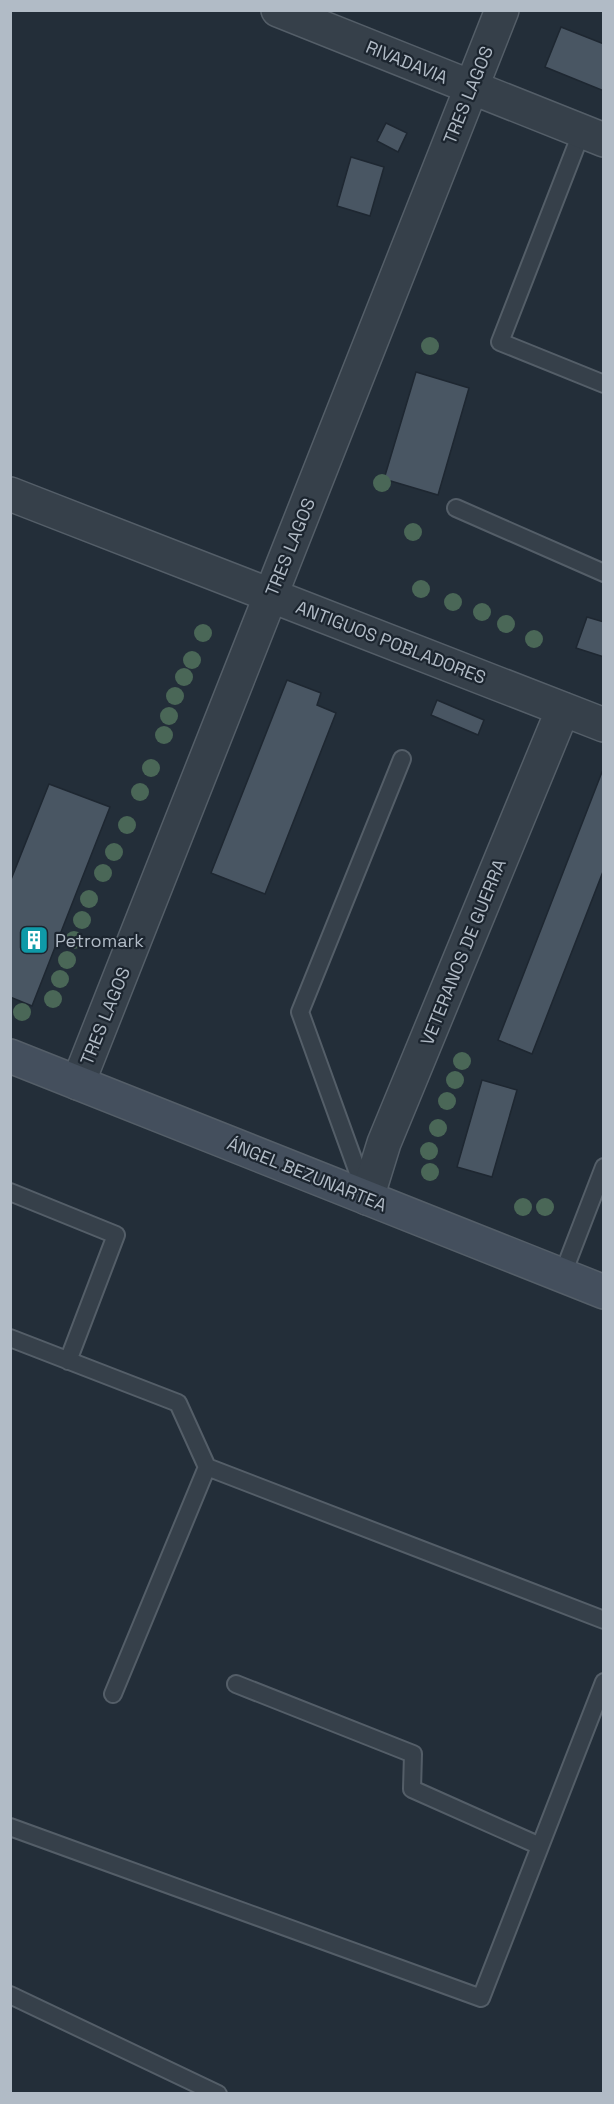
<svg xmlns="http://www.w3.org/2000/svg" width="614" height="2104" font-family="'Space Grotesk',sans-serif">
  <rect width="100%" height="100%" fill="#232e39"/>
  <path fill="#495663" stroke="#1e2731" stroke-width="1.5" d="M 561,27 L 604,44 L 604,91 L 545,67 Z
    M 386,123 L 407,133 L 398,152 L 377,141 Z
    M 351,157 L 384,167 L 370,216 L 337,206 Z
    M 416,372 L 469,388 L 438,495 L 384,479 Z
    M 587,617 L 604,622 L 604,657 L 576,648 Z
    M 287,680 L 321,693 L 317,705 L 336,713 L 265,894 L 211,873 Z
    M 437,700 L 484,720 L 478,735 L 431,715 Z
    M 602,772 L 604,773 L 604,869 L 532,1054 L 498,1040 Z
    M 49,784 L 110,807 L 32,1006 L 10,997 L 10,882 Z
    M 482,1080 L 517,1090 L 492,1177 L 457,1167 Z"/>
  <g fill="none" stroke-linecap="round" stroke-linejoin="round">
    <g stroke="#545e68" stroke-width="20">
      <path id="lane" d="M 582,131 L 500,342 L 604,384
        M 456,508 L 604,573
        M 10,1192 L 116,1235 L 68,1361
        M 365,1192 L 300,1012 L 402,759
        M 562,1276 L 604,1167
        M 10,1338 L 178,1403 L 207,1467 L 113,1694
        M 207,1467 L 604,1620
        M 236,1684 L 413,1754 L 412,1789 L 540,1846
        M 10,1827 L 481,1998 L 604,1682
        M 10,1995 L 218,2094"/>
    </g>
    <g stroke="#545e68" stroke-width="36">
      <path id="street" d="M 278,10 L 604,140
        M 10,494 L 604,725
        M 78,1083 L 502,10
        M 367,1198 L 384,1143 L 563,709"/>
    </g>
    <g stroke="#545e68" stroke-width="36">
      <path id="secondary" d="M 10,1056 L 604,1292"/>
    </g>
    <use href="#lane" stroke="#36404a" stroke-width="16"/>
    <use href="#street" stroke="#36404a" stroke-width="33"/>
    <use href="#secondary" stroke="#444f5d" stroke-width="33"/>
  </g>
  <g fill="#4a6757">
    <circle cx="430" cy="346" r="9"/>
    <circle cx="382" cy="483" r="9"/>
    <circle cx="413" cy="532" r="9"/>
    <circle cx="421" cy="589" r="9"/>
    <circle cx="453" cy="602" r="9"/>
    <circle cx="482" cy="612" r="9"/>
    <circle cx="506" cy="624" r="9"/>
    <circle cx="203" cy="633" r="9"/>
    <circle cx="534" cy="639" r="9"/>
    <circle cx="192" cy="660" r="9"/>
    <circle cx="184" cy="677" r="9"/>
    <circle cx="175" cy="696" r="9"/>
    <circle cx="169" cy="716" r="9"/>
    <circle cx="164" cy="735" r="9"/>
    <circle cx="151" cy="768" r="9"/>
    <circle cx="140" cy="792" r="9"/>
    <circle cx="127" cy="825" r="9"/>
    <circle cx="114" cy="852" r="9"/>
    <circle cx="103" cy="873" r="9"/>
    <circle cx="89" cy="899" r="9"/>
    <circle cx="82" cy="920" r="9"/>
    <circle cx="74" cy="940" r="9"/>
    <circle cx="67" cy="960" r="9"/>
    <circle cx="60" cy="979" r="9"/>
    <circle cx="53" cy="999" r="9"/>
    <circle cx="22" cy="1012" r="9"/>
    <circle cx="462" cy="1061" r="9"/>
    <circle cx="455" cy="1080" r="9"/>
    <circle cx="447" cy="1101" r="9"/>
    <circle cx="438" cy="1128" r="9"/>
    <circle cx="429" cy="1151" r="9"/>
    <circle cx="430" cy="1172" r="9"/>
    <circle cx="523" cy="1207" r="9"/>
    <circle cx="545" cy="1207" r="9"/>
  </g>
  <defs>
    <g id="building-square" transform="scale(1.5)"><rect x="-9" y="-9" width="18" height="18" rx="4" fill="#0f9aa8" stroke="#1c252f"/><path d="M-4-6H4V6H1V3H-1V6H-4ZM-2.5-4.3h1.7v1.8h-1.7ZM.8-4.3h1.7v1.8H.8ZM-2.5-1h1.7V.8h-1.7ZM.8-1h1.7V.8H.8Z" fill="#fff"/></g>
  </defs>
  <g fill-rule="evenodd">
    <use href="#building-square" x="34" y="940"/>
  </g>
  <g text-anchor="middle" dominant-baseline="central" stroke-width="4.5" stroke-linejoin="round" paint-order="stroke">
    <g font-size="18" fill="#b1bbc6" stroke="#1c252f">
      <text transform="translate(407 62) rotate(22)">RIVADAVIA</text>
      <text transform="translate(468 95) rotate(-68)">TRES LAGOS</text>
      <text transform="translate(290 547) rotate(-68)">TRES LAGOS</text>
      <text transform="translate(391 642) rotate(21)">ANTIGUOS POBLADORES</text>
      <text transform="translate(463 952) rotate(-68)">VETERANOS DE GUERRA</text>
      <text transform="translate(105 1016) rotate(-68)">TRES LAGOS</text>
      <text transform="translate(307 1174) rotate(22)">ÁNGEL BEZUNARTEA</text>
    </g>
    <g font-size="18" fill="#b1bbc6" stroke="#1c252f" text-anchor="start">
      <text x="55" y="940">Petromark</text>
    </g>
  </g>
  <rect width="614" height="2104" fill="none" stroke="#b1bbc6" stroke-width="24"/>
</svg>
